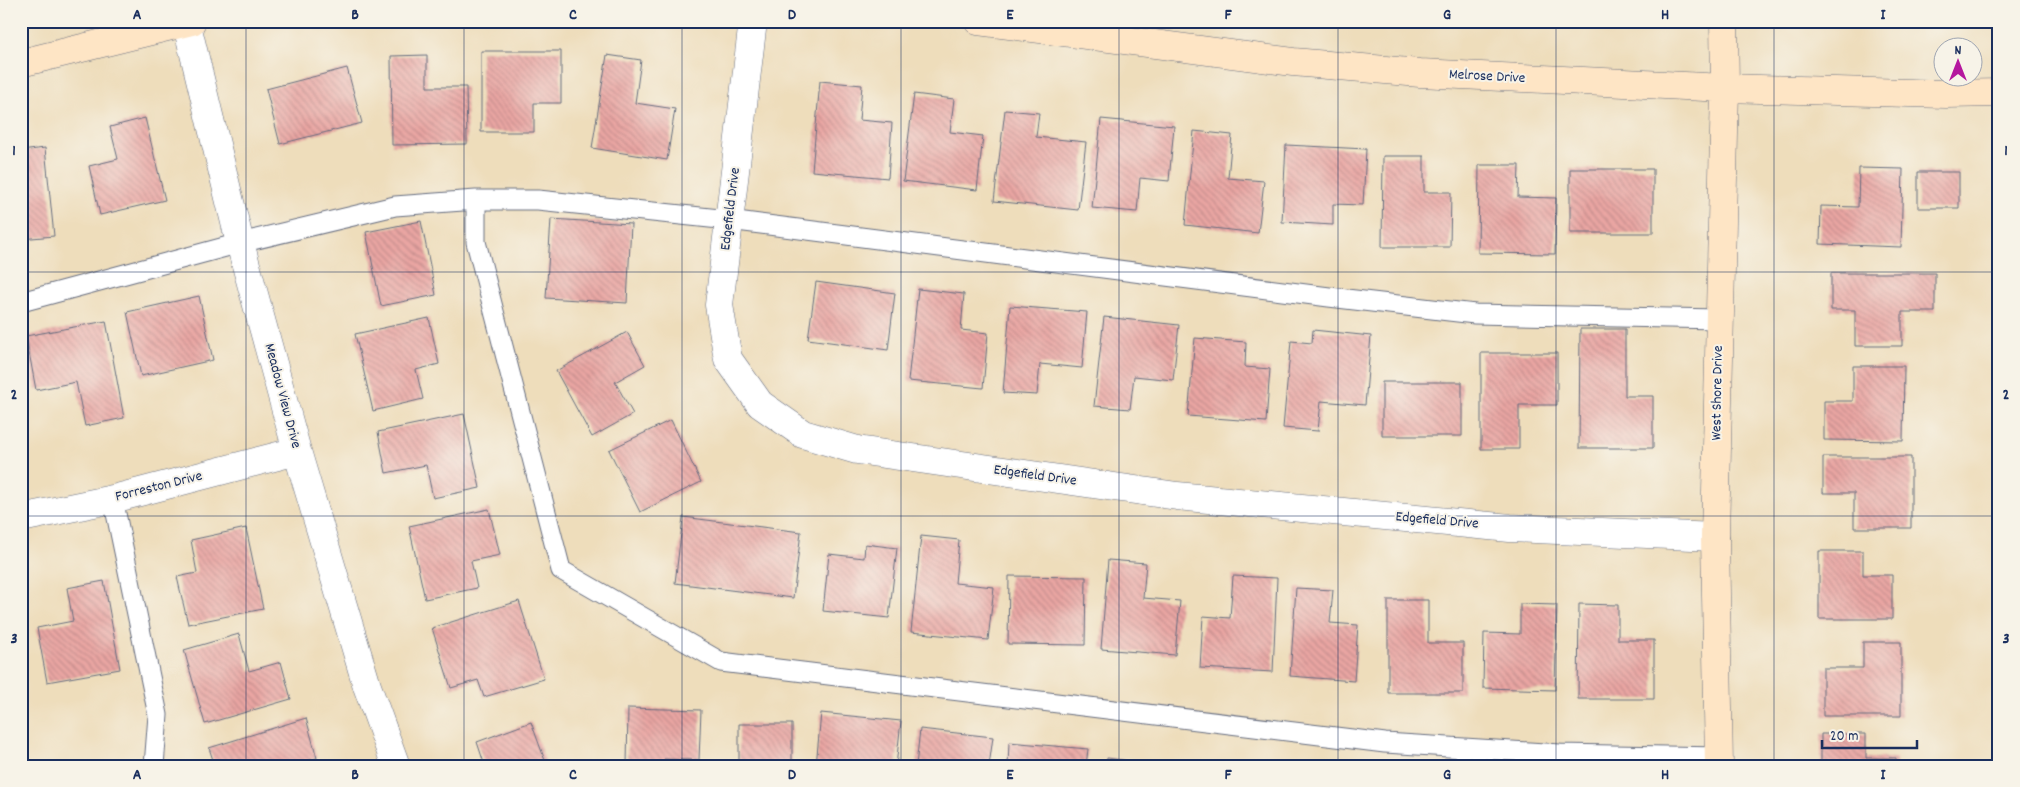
<svg xmlns="http://www.w3.org/2000/svg" width="2020" height="787" font-family="Dekko,sans-serif">
  <defs>
    <pattern id="building-back-hatch" width="6" height="6" patternUnits="userSpaceOnUse" patternTransform="scale(1.25)"><rect width="6" height="6" fill="#eaa6a3"/><path d="M-1 5l2 2M0 0l6 6M5-1l2 2" fill="none" stroke="#bd8888"/></pattern>
  </defs>
  <rect width="100%" height="100%" fill="#f7f3e8"/>
  <filter id="ink" filterUnits="userSpaceOnUse"><feTurbulence type="fractalNoise" baseFrequency=".02" numOctaves="2"/><feDisplacementMap in="SourceGraphic" scale="10" xChannelSelector="R" yChannelSelector="G"/><feConvolveMatrix kernelMatrix="1 2 1 2 8 2 1 2 1" color-interpolation-filters="sRGB"/></filter>
  <filter id="wash" filterUnits="userSpaceOnUse"><feTurbulence type="fractalNoise" baseFrequency=".0096" numOctaves="4" result="noise"/><feDisplacementMap in="SourceGraphic" scale="20" xChannelSelector="R" yChannelSelector="G"/><feGaussianBlur stdDeviation="1.12" result="paint"/><feColorMatrix in="noise" values="0 0 0 0 0 0 0 0 0 0 0 0 0 0 0 0 0 1.4 0 .05"/><feComposite in="paint" operator="in"/></filter>
  <g filter="url(#wash)">
    <rect width="100%" height="100%" fill="#edb"/>
    <g id="blocks">
      <path fill="url(#building-back-hatch)" d="M 481,51 L 561,51 L 561,103 L 534,103 L 534,132 L 481,132 Z
        M 427,55 L 427,87 L 466,87 L 467,144 L 392,145 L 391,56 Z
        M 607,55 L 641,60 L 635,103 L 675,109 L 667,160 L 592,148 Z
        M 347,68 L 362,123 L 280,144 L 266,89 Z
        M 820,81 L 862,85 L 859,120 L 892,123 L 888,178 L 812,171 Z
        M 914,94 L 954,99 L 950,132 L 983,136 L 977,190 L 903,181 Z
        M 1005,110 L 1039,113 L 1036,137 L 1086,142 L 1078,210 L 994,201 Z
        M 145,118 L 165,200 L 100,215 L 89,166 L 118,159 L 110,127 Z
        M 1101,119 L 1174,126 L 1169,181 L 1140,178 L 1137,212 L 1092,208 Z
        M 1194,131 L 1232,135 L 1228,178 L 1264,181 L 1258,233 L 1185,225 Z
        M 1286,145 L 1366,149 L 1363,205 L 1333,204 L 1333,225 L 1282,222 Z
        M 45,148 L 54,236 L 21,239 L 21,151 Z
        M 1383,156 L 1424,156 L 1424,192 L 1451,192 L 1450,247 L 1382,247 Z
        M 1479,165 L 1519,165 L 1518,197 L 1556,198 L 1555,254 L 1478,253 Z
        M 1859,168 L 1903,169 L 1901,247 L 1820,244 L 1821,206 L 1858,207 Z
        M 1570,169 L 1653,169 L 1653,233 L 1570,233 Z
        M 1918,172 L 1959,172 L 1959,208 L 1918,208 Z
        M 551,219 L 631,224 L 627,303 L 546,298 Z
        M 421,221 L 436,295 L 381,306 L 366,232 Z
        M 1831,273 L 1935,273 L 1935,312 L 1902,312 L 1902,346 L 1855,346 L 1855,310 L 1831,310 Z
        M 816,282 L 895,293 L 888,350 L 808,339 Z
        M 918,289 L 964,294 L 961,330 L 988,333 L 983,388 L 908,381 Z
        M 199,296 L 213,360 L 141,376 L 127,312 Z
        M 1010,306 L 1087,312 L 1082,368 L 1040,364 L 1037,395 L 1003,393 Z
        M 1104,317 L 1179,325 L 1173,380 L 1134,376 L 1130,409 L 1094,406 Z
        M 429,318 L 439,364 L 416,370 L 423,399 L 373,411 L 355,334 Z
        M 106,321 L 124,418 L 85,426 L 76,382 L 36,390 L 26,336 Z
        M 1580,329 L 1625,329 L 1625,396 L 1653,396 L 1653,448 L 1579,448 Z
        M 1313,330 L 1371,336 L 1365,405 L 1321,401 L 1318,431 L 1283,428 L 1291,341 L 1312,343 Z
        M 627,332 L 645,365 L 615,382 L 633,414 L 592,437 L 556,371 Z
        M 1195,338 L 1246,342 L 1245,367 L 1270,369 L 1266,422 L 1188,416 Z
        M 1481,353 L 1557,353 L 1557,405 L 1519,405 L 1519,449 L 1481,449 Z
        M 1853,366 L 1904,366 L 1903,441 L 1824,440 L 1824,401 L 1853,401 Z
        M 1382,382 L 1462,382 L 1462,436 L 1382,436 Z
        M 464,414 L 480,488 L 433,498 L 426,465 L 386,473 L 378,432 Z
        M 671,420 L 701,482 L 640,512 L 609,450 Z
        M 1823,457 L 1911,457 L 1911,528 L 1854,528 L 1854,493 L 1823,493 Z
        M 489,509 L 500,555 L 471,561 L 477,588 L 425,599 L 409,526 Z
        M 683,517 L 801,532 L 793,598 L 675,583 Z
        M 246,528 L 263,609 L 188,624 L 177,577 L 197,573 L 191,540 Z
        M 921,536 L 959,540 L 955,583 L 994,587 L 988,640 L 911,632 Z
        M 865,544 L 897,548 L 889,618 L 823,611 L 829,554 L 864,558 Z
        M 1819,551 L 1863,551 L 1863,575 L 1892,575 L 1892,619 L 1819,619 Z
        M 1108,560 L 1146,563 L 1143,598 L 1180,601 L 1175,655 L 1101,649 Z
        M 1009,576 L 1086,577 L 1085,645 L 1008,644 Z
        M 1233,576 L 1277,578 L 1273,672 L 1200,668 L 1203,616 L 1230,618 Z
        M 104,581 L 120,669 L 47,682 L 37,628 L 73,621 L 67,588 Z
        M 1296,588 L 1333,590 L 1330,623 L 1358,625 L 1354,681 L 1290,676 Z
        M 1388,600 L 1428,600 L 1428,643 L 1463,643 L 1463,693 L 1388,693 Z
        M 519,601 L 544,679 L 484,697 L 478,680 L 451,688 L 432,628 Z
        M 1520,604 L 1557,605 L 1555,690 L 1483,688 L 1484,633 L 1520,634 Z
        M 1579,604 L 1618,605 L 1618,640 L 1654,640 L 1654,699 L 1578,699 Z
        M 239,634 L 249,671 L 281,662 L 291,699 L 205,724 L 184,650 Z
        M 1863,642 L 1901,642 L 1901,716 L 1823,716 L 1823,668 L 1863,668 Z
        M 628,708 L 701,710 L 699,760 L 664,759 L 664,766 L 627,766 Z
        M 821,713 L 901,721 L 896,766 L 816,766 Z
        M 306,718 L 317,758 L 291,766 L 215,766 L 209,748 Z
        M 531,722 L 547,766 L 485,766 L 477,742 Z
        M 739,724 L 792,724 L 792,766 L 739,766 Z
        M 920,729 L 993,737 L 989,766 L 916,766 Z
        M 1821,734 L 1866,734 L 1866,758 L 1896,758 L 1896,766 L 1821,766 Z
        M 1009,742 L 1088,749 L 1086,766 L 1008,766 Z
        M 1107,758 L 1161,765 L 1161,766 L 1106,766 Z"/>
    </g>
  </g>
  <g filter="url(#ink)">
    <use href="#blocks" fill-opacity="0" stroke="#656c7f" stroke-width="1"/>
    <g fill="none" stroke-linecap="round" stroke-linejoin="round">
      <g stroke="#656c7f" stroke-width="21">
        <path id="lane" d="M 476,200 L 476,242 L 561,570 L 721,662 L 1385,743 L 1560,754 L 1720,757
          M 21,302 L 240,243 L 395,206 L 476,200 L 538,200 L 729,220 L 1329,297 L 1475,314 L 1719,319
          M 113,499 L 158,715 L 154,766"/>
      </g>
      <g stroke="#656c7f" stroke-width="29">
        <path id="street" d="M 186,21 L 240,243 L 297,451 L 367,686 L 396,766
          M 753,21 L 719,305 L 728,359 L 760,404 L 803,434 L 857,450 L 1177,496 L 1510,528 L 1715,537
          M 21,518 L 113,499 L 297,451"/>
      </g>
      <g stroke="#656c7f" stroke-width="29">
        <path id="secondary" d="M 978,21 L 1293,62 L 1420,73 L 1725,88 L 1946,94 L 1999,93
          M 21,63 L 192,21
          M 1719,766 L 1715,537 L 1725,88 L 1724,21"/>
      </g>
      <use href="#lane" stroke="#fff" stroke-width="19"/>
      <use href="#street" stroke="#fff" stroke-width="28"/>
      <use href="#secondary" stroke="#fee5c5" stroke-width="28"/>
    </g>
  </g>
  <path fill="none" stroke="#1b2f5e" stroke-width="1" stroke-opacity="0.55" d="M 246,21 L 246,766M 464,21 L 464,766M 682,21 L 682,766M 901,21 L 901,766M 1119,21 L 1119,766M 1338,21 L 1338,766M 1556,21 L 1556,766M 1774,21 L 1774,766M 21,272 L 1999,272M 21,516 L 1999,516"/>
  <g text-anchor="middle" dominant-baseline="central" stroke-width="4" stroke-linejoin="round" paint-order="stroke">
    <g font-size="15" fill="#1b2f5e" stroke="#f7f3e8">
      <text transform="translate(1487 77) rotate(3)">Melrose Drive</text>
      <text transform="translate(731 209) rotate(-83)">Edgefield Drive</text>
      <text transform="translate(1718 393) rotate(-89)">West Shore Drive</text>
      <text transform="translate(282 396) rotate(75)">Meadow View Drive</text>
      <text transform="translate(1035 476) rotate(8)">Edgefield Drive</text>
      <text transform="translate(159 487) rotate(-14)">Forreston Drive</text>
      <text transform="translate(1437 521) rotate(5)">Edgefield Drive</text>
    </g>
  </g>
  <rect width="2020" height="787" fill="none" stroke="#f7f3e8" stroke-width="55"/>
  <g transform="translate(1958 62)"><circle r="24" fill="#f7f3e8" stroke="#9fa5b1"/>
  <path d="M0-4L9 19L0 12L-9 19Z" fill="#b5179e"/>
  <text y="-8" font-size="14" font-weight="bold" text-anchor="middle" fill="#1b2f5e">N</text>
  </g>
  <path d="M1822 740v8h95v-8" fill="none" stroke="#1b2f5e" stroke-width="2.5"/>
  <text x="1830" y="740" font-size="15" fill="#1b2f5e" stroke="#f7f3e8" stroke-width="4" paint-order="stroke">20 m</text>
  <rect x="28" y="28" width="1964" height="732" fill="none" stroke="#1b2f5e" stroke-width="2"/>
  <g font-size="16" text-anchor="middle" font-weight="bold" fill="#1b2f5e">
    <text x="137" y="19">A</text>
    <text x="355" y="19">B</text>
    <text x="573" y="19">C</text>
    <text x="792" y="19">D</text>
    <text x="1010" y="19">E</text>
    <text x="1228" y="19">F</text>
    <text x="1447" y="19">G</text>
    <text x="1665" y="19">H</text>
    <text x="1883" y="19">I</text>
    <text x="14" y="155">1</text>
    <text x="2006" y="155">1</text>
    <text x="14" y="399">2</text>
    <text x="2006" y="399">2</text>
    <text x="14" y="643">3</text>
    <text x="2006" y="643">3</text>
    <text x="137" y="779">A</text>
    <text x="355" y="779">B</text>
    <text x="573" y="779">C</text>
    <text x="792" y="779">D</text>
    <text x="1010" y="779">E</text>
    <text x="1228" y="779">F</text>
    <text x="1447" y="779">G</text>
    <text x="1665" y="779">H</text>
    <text x="1883" y="779">I</text>
  </g>
</svg>
